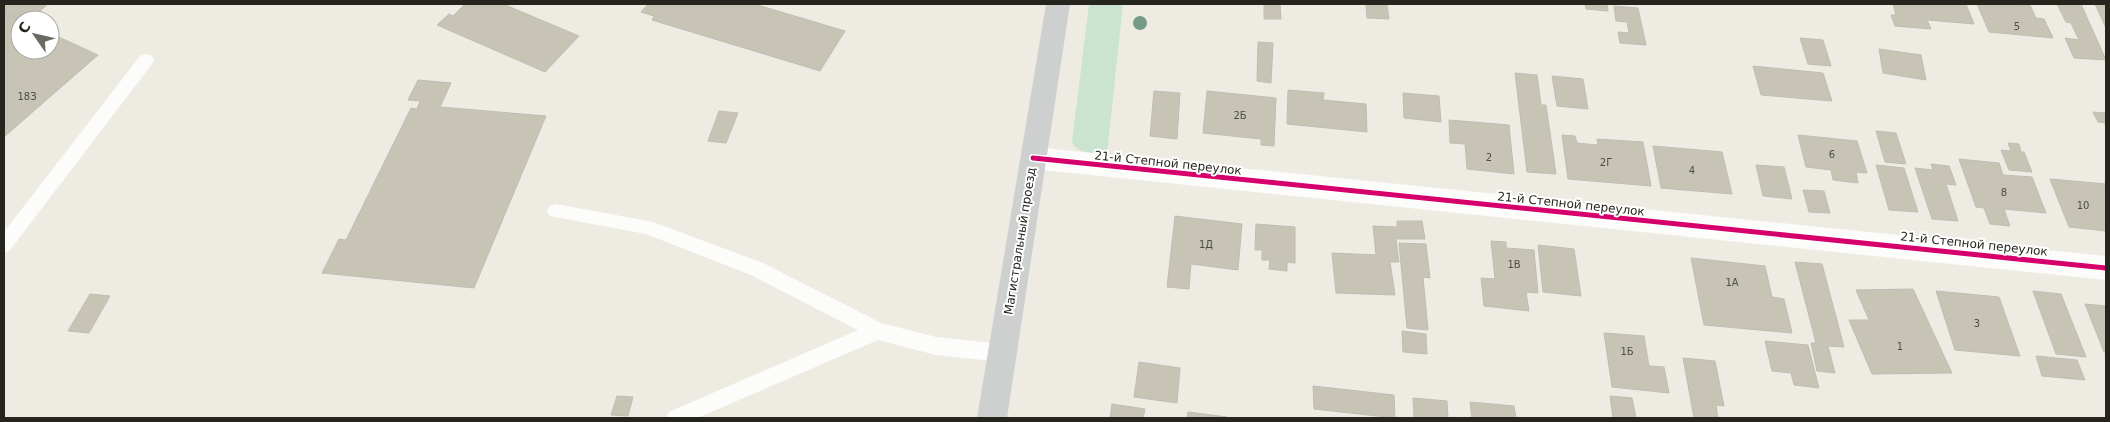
<svg xmlns="http://www.w3.org/2000/svg" width="2110" height="422" font-family="'DejaVu Sans',sans-serif">
  <rect width="100%" height="100%" fill="#eeece2"/>
  <path fill="#cbe4d2" d="M 1089,4 L 1123,4 L 1107,154 C 1095,153 1076,154 1072,142 Z"/>
  <path fill="#c8c4b5" stroke="#bebdb4" d="M 4,4 L 48,4 L 29,20 L 22,20 L 4,12 Z
    M 465,4 L 503,4 L 579,36 L 545,72 L 437,25 L 449,14 L 453,16 Z
    M 648,4 L 754,4 L 845,31 L 820,71 L 652,20 L 654,16 L 641,12 Z
    M 1264,4 L 1280,4 L 1281,19 L 1264,19 Z
    M 1366,4 L 1387,4 L 1389,19 L 1367,18 Z
    M 1585,4 L 1607,4 L 1608,11 L 1586,9 Z
    M 1893,4 L 1966,4 L 1974,24 L 1927,20 L 1931,29 L 1895,26 L 1891,15 L 1896,15 Z
    M 1977,4 L 2030,5 L 2036,18 L 2044,19 L 2053,38 L 1989,32 Z
    M 2057,4 L 2081,4 L 2106,60 L 2074,58 L 2065,38 L 2079,40 L 2071,23 L 2066,22 Z
    M 2095,4 L 2106,4 L 2106,28 Z
    M 1614,6 L 1638,8 L 1646,45 L 1620,43 L 1618,32 L 1629,33 L 1627,22 L 1616,21 Z
    M 4,12 L 22,20 L 20,20 L 20,50 L 50,50 L 50,33 L 98,55 L 4,137 Z
    M 1800,38 L 1823,40 L 1831,66 L 1808,64 Z
    M 1258,42 L 1273,43 L 1271,83 L 1257,81 Z
    M 1879,49 L 1921,55 L 1926,80 L 1883,73 Z
    M 1753,66 L 1823,73 L 1832,101 L 1761,95 Z
    M 1515,73 L 1537,75 L 1541,105 L 1546,105 L 1556,174 L 1527,172 Z
    M 1552,76 L 1583,79 L 1588,109 L 1557,106 Z
    M 418,80 L 451,83 L 440,107 L 546,116 L 474,288 L 322,273 L 339,239 L 346,240 L 411,108 L 417,109 L 420,101 L 408,100 Z
    M 1288,90 L 1324,93 L 1323,100 L 1366,104 L 1367,132 L 1287,124 Z
    M 1154,91 L 1180,93 L 1177,139 L 1150,136 Z
    M 1207,91 L 1276,98 L 1274,146 L 1261,145 L 1261,139 L 1203,133 Z
    M 1403,93 L 1439,96 L 1441,122 L 1404,118 Z
    M 719,111 L 738,113 L 726,143 L 708,141 Z
    M 2093,112 L 2106,113 L 2106,123 L 2098,122 Z
    M 1449,120 L 1509,125 L 1514,174 L 1467,169 L 1465,144 L 1450,143 Z
    M 1876,131 L 1896,133 L 1906,164 L 1885,162 Z
    M 1562,135 L 1575,136 L 1577,143 L 1598,145 L 1597,139 L 1643,142 L 1651,186 L 1568,179 Z
    M 1798,135 L 1857,141 L 1867,173 L 1856,172 L 1858,183 L 1833,180 L 1831,170 L 1806,167 Z
    M 2008,143 L 2019,144 L 2021,152 L 2024,152 L 2032,172 L 2009,170 L 2001,150 L 2011,151 Z
    M 1653,146 L 1722,152 L 1732,194 L 1661,188 Z
    M 1959,159 L 1999,163 L 2003,175 L 2032,177 L 2046,213 L 2004,209 L 2010,226 L 1990,224 L 1984,208 L 1976,207 Z
    M 1931,164 L 1949,166 L 1956,185 L 1946,184 L 1958,221 L 1932,219 L 1915,168 L 1933,170 Z
    M 1756,165 L 1784,167 L 1792,199 L 1763,196 Z
    M 1876,165 L 1904,168 L 1918,212 L 1889,210 Z
    M 2050,179 L 2106,184 L 2106,231 L 2069,227 Z
    M 1803,190 L 1824,191 L 1830,213 L 1809,212 Z
    M 1175,216 L 1242,224 L 1238,270 L 1191,264 L 1189,289 L 1167,287 Z
    M 1397,221 L 1422,221 L 1425,239 L 1396,239 L 1399,262 L 1390,262 L 1395,295 L 1336,293 L 1332,253 L 1376,255 L 1373,226 L 1397,227 Z
    M 1256,224 L 1295,227 L 1295,263 L 1287,262 L 1287,271 L 1269,269 L 1270,260 L 1262,260 L 1262,250 L 1255,250 Z
    M 1491,241 L 1506,242 L 1506,248 L 1534,250 L 1538,293 L 1526,292 L 1529,311 L 1484,306 L 1481,278 L 1495,279 Z
    M 1399,243 L 1426,244 L 1430,278 L 1423,277 L 1428,330 L 1407,328 Z
    M 1538,245 L 1574,249 L 1581,296 L 1543,292 Z
    M 1691,258 L 1765,266 L 1772,297 L 1784,299 L 1792,333 L 1704,325 Z
    M 1795,262 L 1822,264 L 1844,347 L 1828,346 L 1835,373 L 1817,371 L 1811,343 L 1816,343 Z
    M 1913,289 L 1952,373 L 1872,374 L 1849,320 L 1869,320 L 1856,290 Z
    M 1936,291 L 1999,297 L 2020,356 L 1955,350 Z
    M 2033,291 L 2061,294 L 2086,357 L 2056,354 Z
    M 90,294 L 110,296 L 89,333 L 68,331 Z
    M 2085,304 L 2106,306 L 2106,352 L 2104,352 Z
    M 1402,331 L 1426,334 L 1427,354 L 1403,352 Z
    M 1604,333 L 1644,336 L 1649,366 L 1664,367 L 1669,393 L 1612,387 Z
    M 1765,341 L 1808,345 L 1819,388 L 1794,385 L 1791,373 L 1772,371 Z
    M 2036,356 L 2077,360 L 2085,380 L 2042,376 Z
    M 1683,358 L 1715,361 L 1724,406 L 1716,405 L 1718,418 L 1694,418 Z
    M 1139,362 L 1180,368 L 1177,403 L 1134,397 Z
    M 1313,386 L 1394,395 L 1395,418 L 1314,409 Z
    M 617,396 L 633,397 L 628,416 L 611,415 Z
    M 1610,396 L 1632,398 L 1636,418 L 1613,418 Z
    M 1413,398 L 1447,401 L 1448,418 L 1414,418 Z
    M 1470,402 L 1514,406 L 1516,418 L 1472,418 Z
    M 1112,404 L 1145,409 L 1143,418 L 1110,418 Z
    M 1188,412 L 1227,417 L 1227,418 L 1187,418 Z"/>
  <g fill="none" stroke-linecap="round" stroke-linejoin="round">
    <path fill="#fcfcfb" fill-rule="evenodd" d="M 146,54 L 152,56 L 154,60 L 152,64 L 10,250 L 4,253 L 4,232 L 140,56 Z
      M 556,204 L 653,222 L 763,263 L 881,323 L 936,337 L 1002,344 L 1009,347 L 1011,353 L 1009,359 L 1002,362 L 936,355 L 878,340 L 697,418 L 666,418 L 669,412 L 858,330 L 751,275 L 646,234 L 550,216 L 547,211 L 550,206 Z"/>
    <path fill="#fcfcfb" fill-rule="evenodd" d="M 1033,147 L 2106,256 L 2106,280 L 1033,169 L 1024,166 L 1020,158 L 1024,150 Z"/>
    <path fill="#cecfcf" fill-rule="evenodd" d="M 1046,4 L 1070,4 L 1007,418 L 977,418 Z"/>
    <g stroke="#fff" stroke-width="8">
      <path id="cycleway" d="M 1033,158 L 2106,268"/>
    </g>
    <use href="#cycleway" stroke="#d6006c" stroke-width="5"/>
  </g>
  <circle fill="#759b87" cx="1140" cy="23" r="7"/>
  <g text-anchor="middle" dominant-baseline="central" stroke-width="4" stroke-linejoin="round" paint-order="stroke">
    <g font-size="10" fill="#4e4d43">
      <text x="2017" y="26">5</text>
      <text x="27" y="96">18З</text>
      <text x="1240" y="115">2Б</text>
      <text x="1832" y="154">6</text>
      <text x="1489" y="157">2</text>
      <text x="1606" y="162">2Г</text>
      <text x="1692" y="170">4</text>
      <text x="2004" y="192">8</text>
      <text x="2083" y="205">10</text>
      <text x="1206" y="244">1Д</text>
      <text x="1514" y="264">1В</text>
      <text x="1732" y="282">1А</text>
      <text x="1977" y="323">3</text>
      <text x="1900" y="346">1</text>
      <text x="1627" y="351">1Б</text>
    </g>
    <g font-size="12" fill="#26251d" stroke="#fff">
      <text transform="translate(1168 163) rotate(6)">21-й Степной переулок</text>
      <text transform="translate(1571 204) rotate(6)">21-й Степной переулок</text>
      <text transform="translate(1020 241) rotate(-81)">Магистральный проезд</text>
      <text transform="translate(1974 244) rotate(6)">21-й Степной переулок</text>
    </g>
  </g>
  <rect width="2110" height="422" fill="none" stroke="#26251d" stroke-width="10"/>
  <g transform="translate(35 35) rotate(304)"><circle r="24" fill="#ffffff" stroke="#a8a8a5"/>
  <path d="M0-4L9 19L0 12L-9 19Z" fill="#6c6b62"/>
  <text y="-8" font-size="14" font-weight="bold" text-anchor="middle" fill="#26251d">С</text>
  </g>
</svg>
